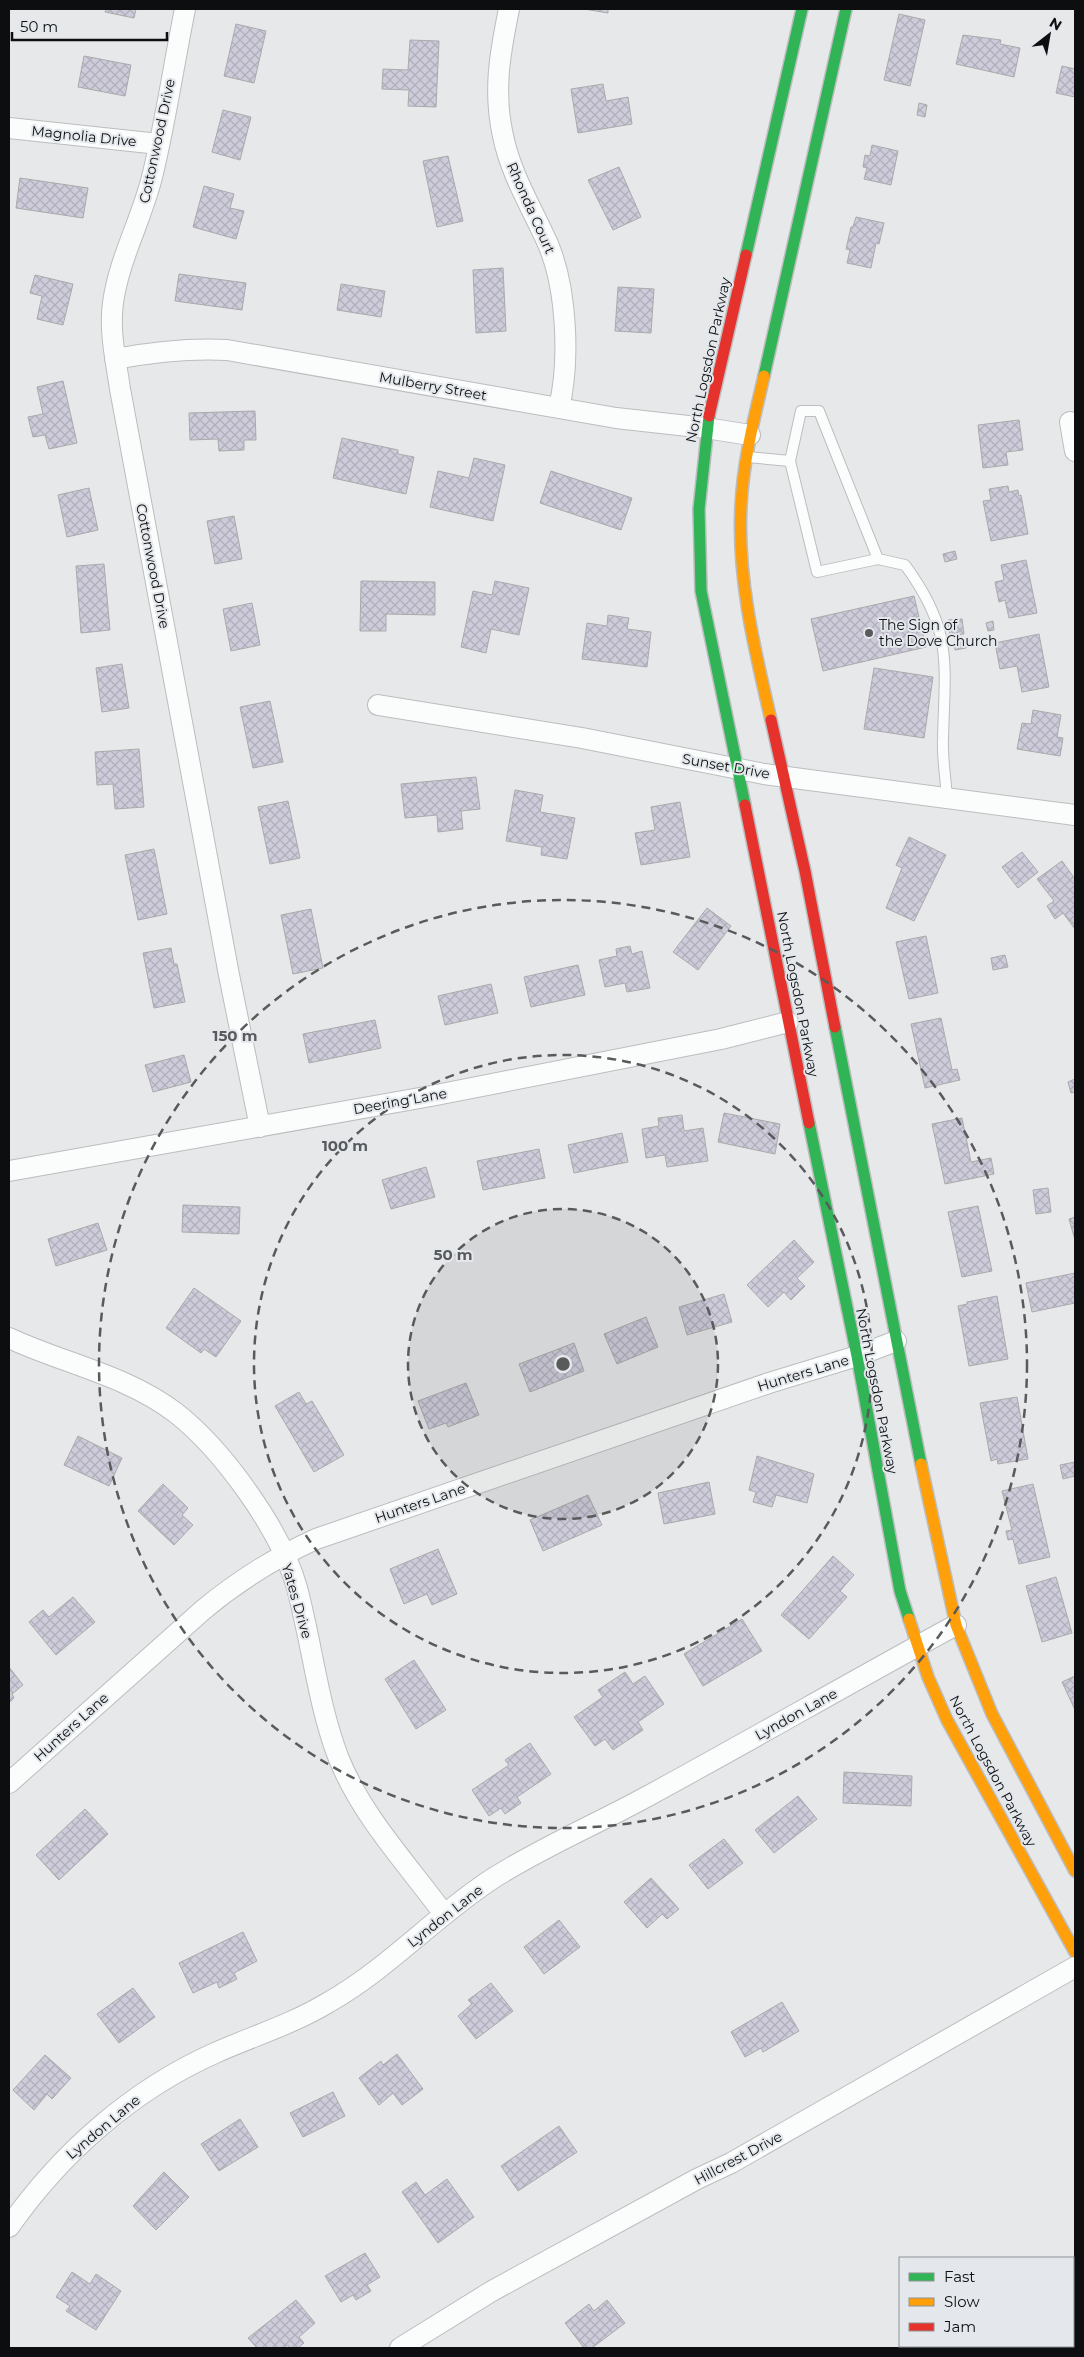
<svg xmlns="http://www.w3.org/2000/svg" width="1084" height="2357" font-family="Montserrat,sans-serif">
  <defs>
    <pattern id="building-cross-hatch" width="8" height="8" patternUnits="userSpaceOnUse" patternTransform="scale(1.25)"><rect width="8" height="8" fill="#ceccda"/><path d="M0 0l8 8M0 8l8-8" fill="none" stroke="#b0aeba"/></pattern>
  </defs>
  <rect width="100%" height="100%" fill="#e6e8ea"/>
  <path fill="url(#building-cross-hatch)" stroke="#a9aaab" d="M 106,9 L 136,9 L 134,18 L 105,12 Z
    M 584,9 L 608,9 L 608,13 Z
    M 899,14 L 925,20 L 910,86 L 884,80 Z
    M 236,24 L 266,31 L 254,83 L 224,76 Z
    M 963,35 L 1001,40 L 1000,44 L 1020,48 L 1014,77 L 956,64 Z
    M 410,40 L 439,41 L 436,107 L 408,106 L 409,90 L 382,89 L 383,69 L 408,70 Z
    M 84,56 L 131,65 L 125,96 L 78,87 Z
    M 1062,66 L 1075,69 L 1075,97 L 1056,93 Z
    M 603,84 L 606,101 L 628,97 L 632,124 L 578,133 L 571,89 Z
    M 919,103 L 927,105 L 925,117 L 917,115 Z
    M 223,110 L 251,117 L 240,160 L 212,152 Z
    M 872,145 L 898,151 L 891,185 L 864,179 L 867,168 L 863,167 L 865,155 L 870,156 Z
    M 448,156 L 463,221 L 437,227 L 423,161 Z
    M 619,167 L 641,217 L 613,230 L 588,180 Z
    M 20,178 L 88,188 L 83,218 L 16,208 Z
    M 204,186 L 234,194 L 230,208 L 244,211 L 236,239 L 193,227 Z
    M 856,217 L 884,223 L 879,244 L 876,243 L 871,268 L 847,263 L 850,250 L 846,249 L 851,227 L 853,227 Z
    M 503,268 L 506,331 L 476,333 L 473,270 Z
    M 179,274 L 246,283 L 242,310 L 175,301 Z
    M 35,275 L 73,284 L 63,325 L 37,319 L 42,296 L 30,293 Z
    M 341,284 L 385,291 L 381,317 L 337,310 Z
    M 618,287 L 654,289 L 651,333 L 615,331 Z
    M 63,381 L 77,443 L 49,449 L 45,435 L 33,437 L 28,417 L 43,414 L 37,387 Z
    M 255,411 L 256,440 L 244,440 L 244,450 L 219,451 L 218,439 L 190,440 L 189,413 Z
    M 1019,420 L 1023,450 L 1006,452 L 1008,465 L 983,468 L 978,425 Z
    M 342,438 L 398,450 L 398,454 L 414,457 L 406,494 L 333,478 Z
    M 474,458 L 505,465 L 493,521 L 430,507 L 438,471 L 469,478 Z
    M 551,471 L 632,498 L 621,530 L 540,503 Z
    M 1008,486 L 1009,492 L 1018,490 L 1019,496 L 1021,495 L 1028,534 L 991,541 L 983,501 L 991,500 L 989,489 Z
    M 89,488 L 98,530 L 67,537 L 58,495 Z
    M 234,516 L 242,559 L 215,564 L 207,521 Z
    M 955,551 L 957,559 L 945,562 L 943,554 Z
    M 1026,560 L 1037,613 L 1009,618 L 1005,600 L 999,602 L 995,582 L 1004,580 L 1001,565 Z
    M 104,564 L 110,630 L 81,633 L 76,566 Z
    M 361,581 L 435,582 L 435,615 L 386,614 L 386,631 L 360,631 Z
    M 495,581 L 529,588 L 519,635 L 491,629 L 486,653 L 461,647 L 473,591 L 492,595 Z
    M 914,596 L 926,647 L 823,671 L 811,619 Z
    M 252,603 L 260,645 L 231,651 L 223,609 Z
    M 608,615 L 629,618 L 627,629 L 651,632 L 647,667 L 582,659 L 587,623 L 607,626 Z
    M 962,619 L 964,634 L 950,636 L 948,620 Z
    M 993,621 L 994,630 L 988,631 L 986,623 Z
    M 1039,634 L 1049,687 L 1022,692 L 1017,666 L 1000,669 L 995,643 Z
    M 965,642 L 966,648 L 955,650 L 954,644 Z
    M 122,664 L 129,708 L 102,712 L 96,668 Z
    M 874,668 L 933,677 L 924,738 L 864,729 Z
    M 270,701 L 283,762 L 253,768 L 240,707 Z
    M 1033,710 L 1061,715 L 1057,737 L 1063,738 L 1060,756 L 1017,749 L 1022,723 L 1031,724 Z
    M 139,749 L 144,807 L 115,809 L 113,784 L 97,785 L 95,752 Z
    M 476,777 L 480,809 L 461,811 L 463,829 L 438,832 L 437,815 L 405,818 L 401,784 Z
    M 515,790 L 543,795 L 540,812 L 575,818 L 567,859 L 541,855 L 542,847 L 506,841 Z
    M 288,801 L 300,858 L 270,864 L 258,807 Z
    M 680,802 L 690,857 L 641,865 L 635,833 L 655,830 L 651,807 Z
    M 909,837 L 946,855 L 914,921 L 886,908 L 902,868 L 896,865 Z
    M 154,849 L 167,914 L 138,920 L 125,855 Z
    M 1022,852 L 1038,872 L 1018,888 L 1002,867 Z
    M 1062,861 L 1075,879 L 1075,929 L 1063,913 L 1055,919 L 1047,906 L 1054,901 L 1037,879 Z
    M 707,908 L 731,926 L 698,970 L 673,952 Z
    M 311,909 L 323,968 L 293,974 L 281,915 Z
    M 926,936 L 938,993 L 909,999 L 896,942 Z
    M 630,946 L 632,954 L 642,951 L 650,988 L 627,992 L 625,983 L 605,987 L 599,960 L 617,956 L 616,949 Z
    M 171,948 L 174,964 L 177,964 L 185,1002 L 154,1008 L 143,953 Z
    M 1005,955 L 1008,967 L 993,970 L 991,958 Z
    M 578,965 L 585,995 L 531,1007 L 524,977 Z
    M 491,984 L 498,1013 L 445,1025 L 438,996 Z
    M 941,1018 L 952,1070 L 957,1069 L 960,1080 L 925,1088 L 911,1024 Z
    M 375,1020 L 381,1048 L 309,1063 L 303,1034 Z
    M 184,1055 L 191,1082 L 153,1092 L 145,1065 Z
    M 1075,1079 L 1075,1092 L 1071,1093 L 1068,1082 Z
    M 724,1113 L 780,1124 L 775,1154 L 718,1142 Z
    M 682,1115 L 684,1131 L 703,1128 L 708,1161 L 667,1167 L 665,1155 L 646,1158 L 642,1129 L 659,1126 L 658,1118 Z
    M 962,1118 L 971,1162 L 991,1158 L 994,1174 L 945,1184 L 932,1124 Z
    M 622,1133 L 628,1162 L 574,1173 L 568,1145 Z
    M 539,1149 L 545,1178 L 483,1190 L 477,1161 Z
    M 426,1167 L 435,1197 L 391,1209 L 382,1180 Z
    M 1048,1188 L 1051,1212 L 1036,1214 L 1033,1190 Z
    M 183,1205 L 240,1207 L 239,1234 L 182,1232 Z
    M 978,1206 L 992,1271 L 962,1277 L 948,1212 Z
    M 1075,1217 L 1075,1240 L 1069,1219 Z
    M 98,1223 L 107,1250 L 56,1266 L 48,1239 Z
    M 794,1240 L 814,1262 L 797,1278 L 805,1286 L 791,1300 L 784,1292 L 768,1307 L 747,1285 Z
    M 1075,1273 L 1075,1303 L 1032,1312 L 1026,1283 Z
    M 194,1288 L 241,1321 L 216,1357 L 204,1349 L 201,1353 L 166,1328 Z
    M 724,1294 L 732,1322 L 687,1335 L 679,1307 Z
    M 997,1296 L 1008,1359 L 969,1366 L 958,1306 L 967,1304 L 967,1302 Z
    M 646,1317 L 658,1347 L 617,1364 L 604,1334 Z
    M 574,1343 L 584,1371 L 530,1392 L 519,1364 Z
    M 466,1383 L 479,1415 L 448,1427 L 446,1423 L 429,1429 L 418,1401 Z
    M 299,1392 L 306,1404 L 312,1401 L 344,1455 L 314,1472 L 275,1406 Z
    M 1017,1397 L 1028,1459 L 998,1464 L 997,1459 L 991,1461 L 980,1403 Z
    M 78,1436 L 122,1458 L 109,1486 L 64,1465 Z
    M 757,1456 L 814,1474 L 807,1503 L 776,1495 L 772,1507 L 753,1502 L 756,1492 L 749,1490 Z
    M 1075,1462 L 1075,1476 L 1063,1479 L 1060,1465 Z
    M 709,1482 L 715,1514 L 664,1524 L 658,1493 Z
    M 163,1484 L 188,1508 L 182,1515 L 193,1525 L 174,1545 L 138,1511 Z
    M 1033,1484 L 1050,1557 L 1019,1564 L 1013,1539 L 1008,1540 L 1006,1531 L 1012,1530 L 1002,1491 Z
    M 588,1495 L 602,1525 L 543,1551 L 530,1520 Z
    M 438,1549 L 457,1594 L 432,1605 L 427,1594 L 404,1604 L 390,1569 Z
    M 833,1556 L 854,1575 L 840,1591 L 847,1597 L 809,1639 L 781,1615 Z
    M 1056,1577 L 1072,1633 L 1042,1642 L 1026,1586 Z
    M 73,1597 L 95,1622 L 56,1655 L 29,1622 L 43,1610 L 49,1617 Z
    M 742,1619 L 762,1651 L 703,1686 L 684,1654 Z
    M 414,1660 L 446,1710 L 416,1729 L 385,1679 Z
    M 9,1667 L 23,1685 L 12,1694 L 14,1698 L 9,1703 Z
    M 625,1672 L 633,1684 L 645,1676 L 664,1704 L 638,1722 L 643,1730 L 613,1750 L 605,1739 L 595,1746 L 574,1717 L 603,1697 L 598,1690 Z
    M 1075,1676 L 1075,1710 L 1062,1682 Z
    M 530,1743 L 551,1774 L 517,1797 L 521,1803 L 505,1814 L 501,1808 L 489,1816 L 472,1790 L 509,1765 L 505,1760 Z
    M 844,1772 L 912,1776 L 911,1806 L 843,1803 Z
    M 798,1796 L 817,1819 L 774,1853 L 755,1830 Z
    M 85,1809 L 108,1834 L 59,1880 L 36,1855 Z
    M 724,1839 L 743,1863 L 708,1889 L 689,1865 Z
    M 651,1878 L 679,1909 L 667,1919 L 662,1914 L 647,1928 L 624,1902 Z
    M 559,1920 L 580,1947 L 544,1974 L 524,1947 Z
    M 243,1932 L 257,1961 L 234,1973 L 237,1979 L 219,1988 L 217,1982 L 193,1993 L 179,1963 Z
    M 491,1983 L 513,2011 L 476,2039 L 458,2016 L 472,2004 L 468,2000 Z
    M 133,1988 L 155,2017 L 119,2043 L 97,2014 Z
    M 782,2002 L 799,2031 L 763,2052 L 761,2048 L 745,2057 L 731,2032 Z
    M 397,2054 L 423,2089 L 402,2105 L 393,2093 L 379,2105 L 359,2078 L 381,2061 L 383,2065 Z
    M 45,2055 L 71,2078 L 52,2099 L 47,2094 L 34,2110 L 13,2090 Z
    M 333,2092 L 345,2116 L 303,2137 L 290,2113 Z
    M 240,2119 L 258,2147 L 219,2171 L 201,2144 Z
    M 559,2126 L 577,2152 L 518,2191 L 501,2166 Z
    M 164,2172 L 189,2197 L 156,2230 L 133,2206 Z
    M 447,2179 L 474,2217 L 438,2243 L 402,2192 L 416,2182 L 425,2195 Z
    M 365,2253 L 380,2277 L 367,2285 L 371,2291 L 356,2300 L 353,2295 L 341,2302 L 325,2276 Z
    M 72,2272 L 90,2284 L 96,2274 L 121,2291 L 96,2330 L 66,2311 L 70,2306 L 56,2297 Z
    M 296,2300 L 315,2323 L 299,2337 L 304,2343 L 298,2348 L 290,2348 L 288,2345 L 284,2348 L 257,2348 L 248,2338 Z
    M 607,2300 L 625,2323 L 592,2348 L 584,2348 L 565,2323 L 589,2304 L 594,2311 Z"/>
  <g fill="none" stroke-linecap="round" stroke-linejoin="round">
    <g stroke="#bcbdbf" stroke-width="12">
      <path id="lane" d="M 747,457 L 790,461 L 817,572 L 878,559 L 819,411 L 801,411 L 790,461
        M 878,559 L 905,565 C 953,630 945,662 943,738 C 942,758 946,779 947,799"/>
    </g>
    <g stroke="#bcbdbf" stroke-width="22">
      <path id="street" d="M 185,9 C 174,63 166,119 153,173 C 143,217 119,258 113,303 C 109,331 116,361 120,389 L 229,975 L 260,1127
        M 509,9 C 500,53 493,91 503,136 C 511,175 532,208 548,244 C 567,289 570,361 559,408
        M 9,128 L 159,144
        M 115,359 C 153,352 189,348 227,350 L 616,418 L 706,428 L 750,435
        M 1070,422 L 1075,451
        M 378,705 L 582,738 L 764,774 L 1075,815
        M 9,1171 L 431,1096 L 721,1039 L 788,1022
        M 9,1338 C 65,1364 126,1375 176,1413 C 223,1450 281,1530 297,1588 C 312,1644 318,1705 339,1759 C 362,1816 408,1865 444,1914
        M 9,1783 L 203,1610 C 238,1581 274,1558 316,1539 L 769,1383 L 857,1356 L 896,1341
        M 9,2227 C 61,2153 132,2090 215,2053 C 253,2036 293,2024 329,2002 C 389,1968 435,1916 492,1879 C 542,1847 597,1824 648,1796 C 751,1740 853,1681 956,1625
        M 400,2348 L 492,2291 L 697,2179 L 731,2163 L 1075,1967"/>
    </g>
    <g stroke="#bcbdbf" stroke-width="14">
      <path id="fast" d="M 746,255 L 802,9
        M 764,376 L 846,9
        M 709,416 L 699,509 L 701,591 L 745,805
        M 835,1027 L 921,1464
        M 809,1123 L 857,1356 L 900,1591 L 909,1619"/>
    </g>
    <g stroke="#bcbdbf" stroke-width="14">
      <path id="slow" d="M 764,376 C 754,419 743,462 741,506 C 737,578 755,651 771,720
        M 921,1464 L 956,1625 L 992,1714 L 1075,1871
        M 909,1619 L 928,1677 L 947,1720 L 1075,1952"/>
    </g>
    <g stroke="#bcbdbf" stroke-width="14">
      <path id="jam" d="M 709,416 L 746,255
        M 771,720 L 805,871 L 835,1027
        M 745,805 L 809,1123"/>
    </g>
    <use href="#lane" stroke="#fbfcfc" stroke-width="10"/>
    <use href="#street" stroke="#fbfcfc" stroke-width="20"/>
    <use href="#fast" stroke="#30b455" stroke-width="11"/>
    <use href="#slow" stroke="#ff9f0a" stroke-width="11"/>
    <use href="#jam" stroke="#e5322d" stroke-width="11"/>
  </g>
  <circle cx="563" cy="1364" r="155" fill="#595a5c" fill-opacity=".12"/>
  <g fill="none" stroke="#595a5c" stroke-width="2.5" stroke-dasharray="9 6">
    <circle cx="563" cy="1364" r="155"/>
    <circle cx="563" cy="1364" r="309"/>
    <circle cx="563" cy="1364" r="464"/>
  </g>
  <circle fill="#595a5c" stroke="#e4e8ec" stroke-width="2" cx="869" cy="633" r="5"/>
  <g text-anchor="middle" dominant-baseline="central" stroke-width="4" stroke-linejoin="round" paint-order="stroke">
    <g font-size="14" fill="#0d0e0f" stroke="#e4e8ec">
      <text transform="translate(84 136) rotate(6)">Magnolia Drive</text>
      <text transform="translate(157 141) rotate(-78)">Cottonwood Drive</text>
      <text transform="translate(531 208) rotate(66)">Rhonda Court</text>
      <text transform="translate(708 360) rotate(-78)">North Logsdon Parkway</text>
      <text transform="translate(433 386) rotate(10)">Mulberry Street</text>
      <text transform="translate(153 566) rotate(79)">Cottonwood Drive</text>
      <text transform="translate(726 766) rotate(10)">Sunset Drive</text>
      <text transform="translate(798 994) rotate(79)">North Logsdon Parkway</text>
      <text transform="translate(400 1101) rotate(-10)">Deering Lane</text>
      <text transform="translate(803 1373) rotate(-17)">Hunters Lane</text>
      <text transform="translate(877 1391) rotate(79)">North Logsdon Parkway</text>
      <text transform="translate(420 1503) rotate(-19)">Hunters Lane</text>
      <text transform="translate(297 1601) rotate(74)">Yates Drive</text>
      <text transform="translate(796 1714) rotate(-29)">Lyndon Lane</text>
      <text transform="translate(71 1727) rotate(-42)">Hunters Lane</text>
      <text transform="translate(993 1771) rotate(62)">North Logsdon Parkway</text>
      <text transform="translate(445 1916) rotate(-38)">Lyndon Lane</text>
      <text transform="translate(103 2127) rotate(-40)">Lyndon Lane</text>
      <text transform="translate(738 2158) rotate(-28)">Hillcrest Drive</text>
    </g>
    <g font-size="14" fill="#0d0e0f" stroke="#e4e8ec" text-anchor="start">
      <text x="879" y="625">The Sign of<tspan x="879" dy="16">the Dove Church</tspan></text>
    </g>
  </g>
  <circle cx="563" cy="1364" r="8" fill="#595a5c" stroke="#e4e8ec" stroke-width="2.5"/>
  <g font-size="15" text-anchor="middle" font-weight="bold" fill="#595a5c" stroke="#e4e8ec" stroke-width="4" stroke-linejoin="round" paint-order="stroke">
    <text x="235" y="1041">150 m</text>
    <text x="345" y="1151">100 m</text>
    <text x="453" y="1260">50 m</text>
  </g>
  <rect width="1084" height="2357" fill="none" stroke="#0d0e0f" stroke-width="20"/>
  <rect x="899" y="2257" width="175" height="90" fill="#e4e8ec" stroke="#8e9194"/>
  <rect x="909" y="2273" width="25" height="8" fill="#30b455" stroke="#8e9194"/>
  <text x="944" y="2282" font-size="15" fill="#0d0e0f">Fast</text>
  <rect x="909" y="2298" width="25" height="8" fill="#ff9f0a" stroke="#8e9194"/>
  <text x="944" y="2307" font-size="15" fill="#0d0e0f">Slow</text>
  <rect x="909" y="2323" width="25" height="8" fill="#e5322d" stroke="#8e9194"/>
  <text x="944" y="2332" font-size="15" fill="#0d0e0f">Jam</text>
  <g transform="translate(1049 35) rotate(31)" stroke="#e4e8ec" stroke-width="4" paint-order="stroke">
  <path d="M0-4L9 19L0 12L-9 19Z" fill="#0d0e0f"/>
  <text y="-8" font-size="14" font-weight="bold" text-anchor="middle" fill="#0d0e0f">N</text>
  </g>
  <path d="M12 32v8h155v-8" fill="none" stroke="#0d0e0f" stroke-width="2.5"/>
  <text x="20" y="32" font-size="15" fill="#0d0e0f" stroke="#e4e8ec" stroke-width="4" paint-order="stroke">50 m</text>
</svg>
